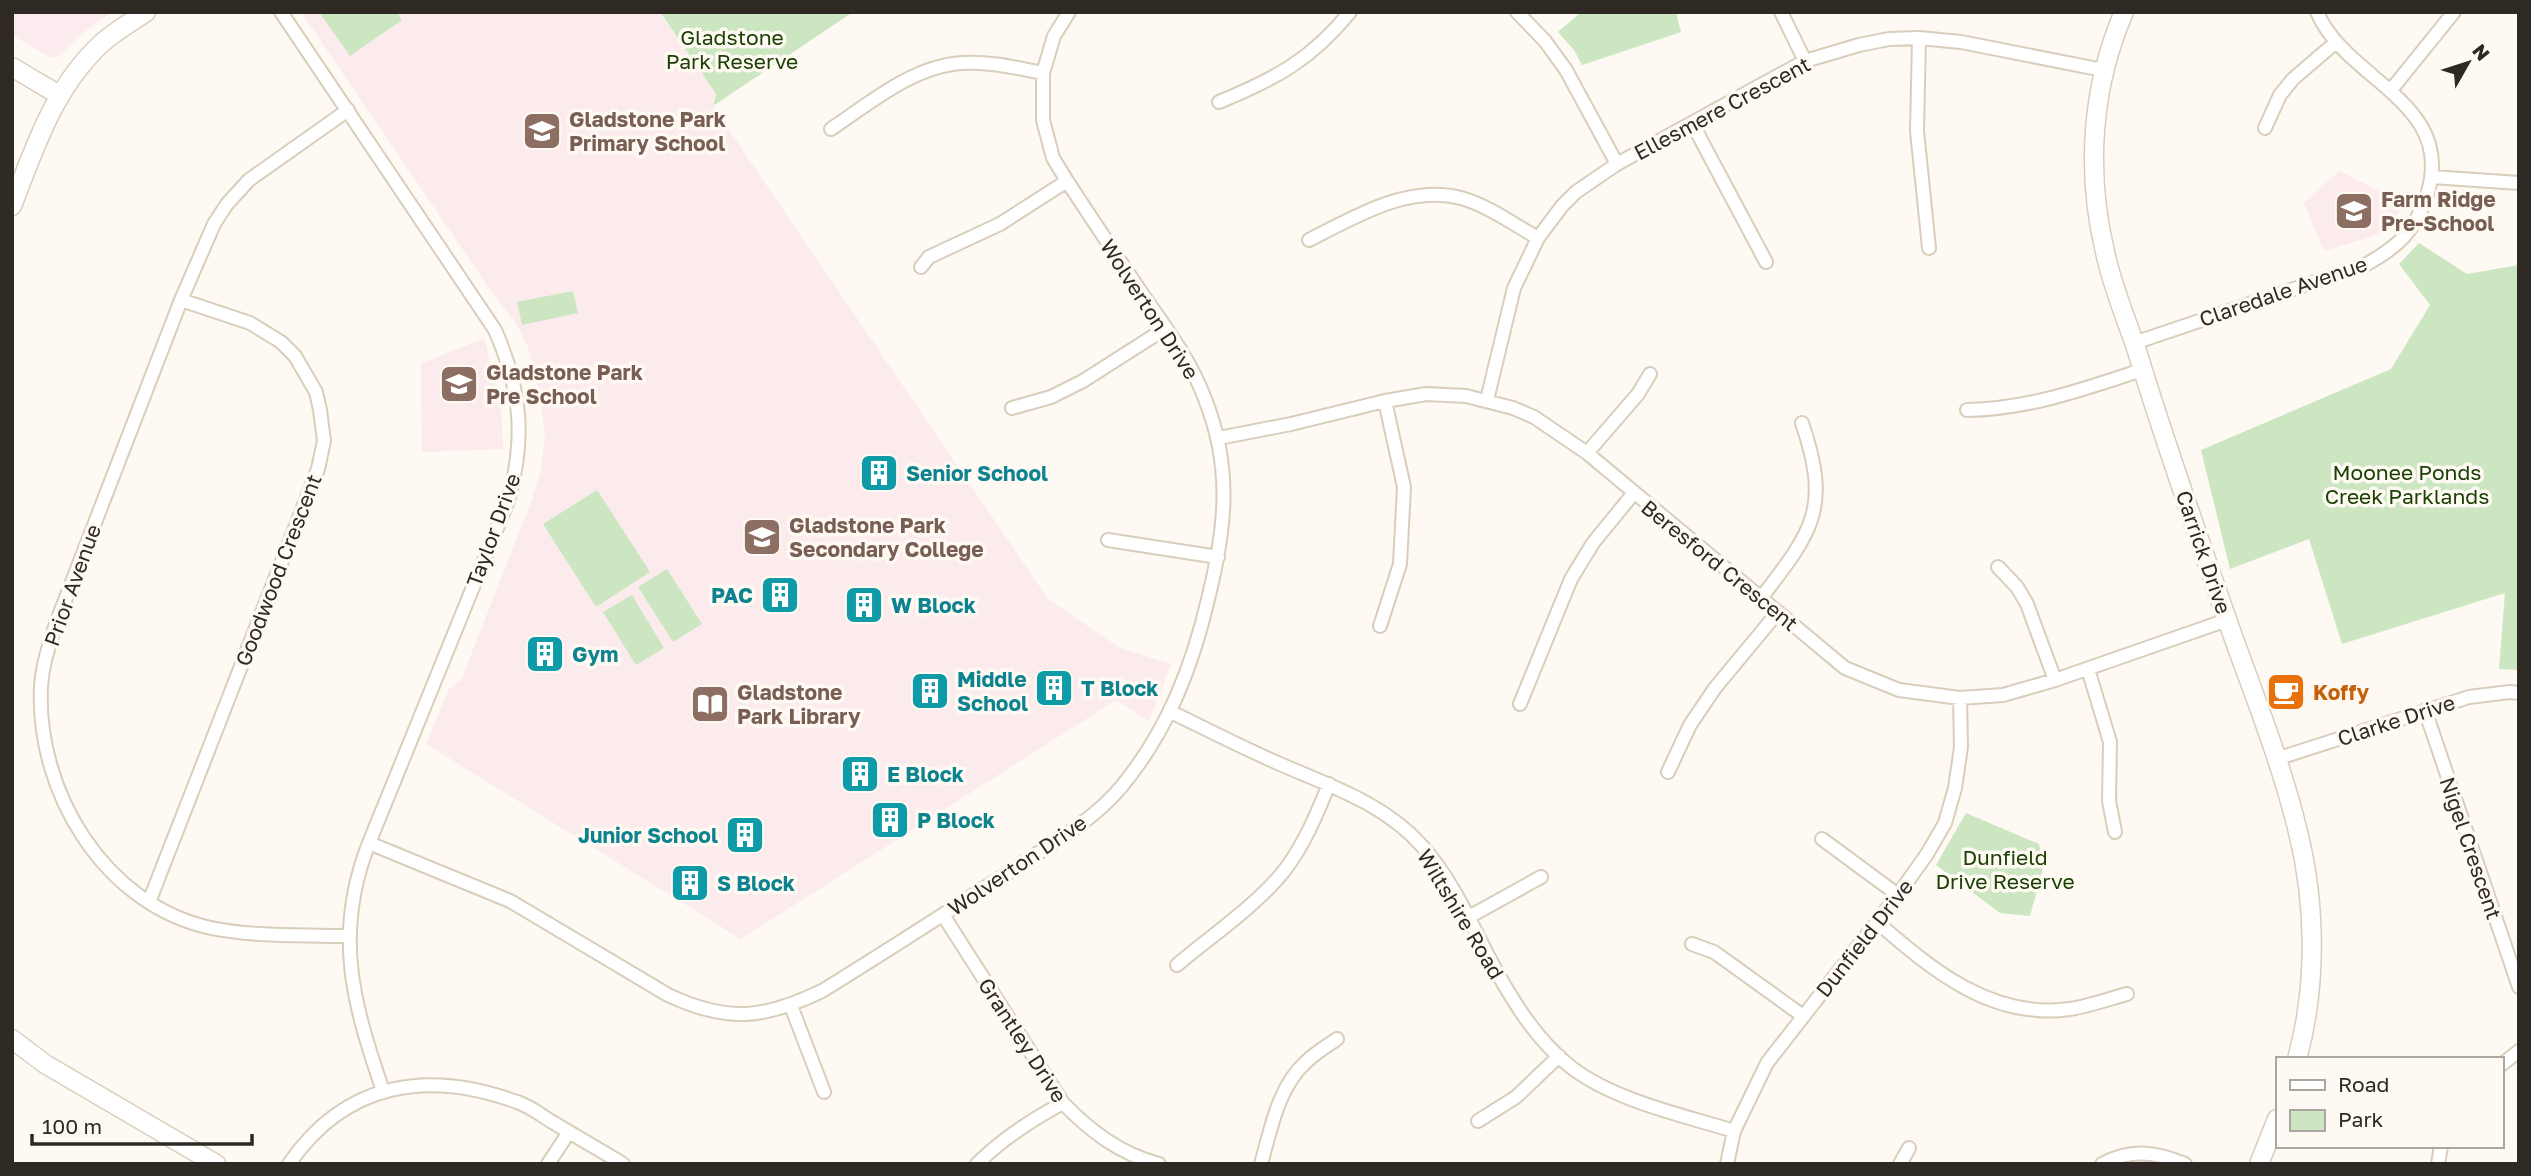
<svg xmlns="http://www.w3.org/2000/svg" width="2531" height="1176" font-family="'Golos Text',sans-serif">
  <rect width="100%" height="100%" fill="#fef9f2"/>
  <path fill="#fcebee" d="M 12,12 L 112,12 L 82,33 L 59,56 L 51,58 L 12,35 Z"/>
  <path fill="#fcebed" d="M 301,12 L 659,12 L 716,94 L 712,105 L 1048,599 L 1120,648 L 1171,664 L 1149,721 L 1116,700 L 741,939 L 426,744 L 449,689 L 461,680 L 529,508 L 541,470 L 545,433 L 538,388 L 528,347 L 516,323 L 493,294 Z
    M 2339,171 L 2404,203 L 2387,232 L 2324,251 L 2304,203 Z
    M 484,338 L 501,402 L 503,449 L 422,452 L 421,364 Z"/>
  <path fill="#cbe6c1" d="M 319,12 L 397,12 L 402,20 L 350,56 Z
    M 660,12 L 853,12 L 713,106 L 716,94 Z
    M 1581,12 L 1676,12 L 1681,32 L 1582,65 L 1574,50 L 1558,32 Z
    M 2419,243 L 2467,274 L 2519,265 L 2519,670 L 2499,669 L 2505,593 L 2342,644 L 2309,539 L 2230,569 L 2201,450 L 2391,369 L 2430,305 L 2399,264 Z
    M 573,291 L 578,313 L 522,325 L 517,302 Z
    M 597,490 L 650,572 L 596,607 L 543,524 Z
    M 667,569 L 702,624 L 673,642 L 638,587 Z
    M 632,595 L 664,648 L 636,665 L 603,612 Z
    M 1966,813 L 2039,844 L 2043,869 L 2030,916 L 2000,913 L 1936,865 Z"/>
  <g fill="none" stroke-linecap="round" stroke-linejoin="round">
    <g stroke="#d9cebc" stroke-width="16">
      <path id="street" d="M 281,12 L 495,330 C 521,389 526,438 508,501 L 369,843 C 333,934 353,1003 383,1091
        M 1517,12 L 1545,41 L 1566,70 L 1617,164
        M 1781,12 L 1805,61
        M 1919,38 L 1917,131 L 1929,248
        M 2391,90 L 2454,12
        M 1219,102 C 1275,79 1311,60 1350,12
        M 348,110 L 249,180 L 227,204 L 214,224 L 181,300 L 57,621 C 50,642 42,665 41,687 C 36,791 104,905 211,928 C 255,937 303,935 348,936
        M 1692,123 L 1766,262
        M 2265,128 L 2280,95 L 2293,79 L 2335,43
        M 831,129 C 870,103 913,66 962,63 C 989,61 1017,68 1043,73
        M 2432,177 L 2519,183
        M 1309,240 C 1355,217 1408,184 1461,198 C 1489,206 1513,224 1538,238
        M 921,267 L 929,257 L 1000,224 L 1067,181
        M 2134,343 L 2365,265 C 2398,247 2415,231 2427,195 C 2457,102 2346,81 2317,12
        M 1487,400 L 1514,288 L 1538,238 L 1562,206 L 1576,192 L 1617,164 L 1805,61 L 1859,45 L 1889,39 L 1919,38 L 1961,42 L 2103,70
        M 1012,408 L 1051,397 L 1083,381 L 1166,328
        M 1967,410 C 2029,409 2084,389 2142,370
        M 1219,438 L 1291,424 L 1385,401 L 1426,394 L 1466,396 L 1513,408 L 1534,417 L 1587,453 L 1845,668 L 1899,690 L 1960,698 L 2003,695 L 2055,680 L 2227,620
        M 1587,453 L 1638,394 L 1650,374
        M 1108,540 L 1218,557
        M 1998,567 L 2017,587 L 2027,604 L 2055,680
        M 1761,598 C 1813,531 1831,508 1802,423
        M 1380,626 L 1400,564 L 1404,487 L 1385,401
        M 2088,669 L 2110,742 L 2109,801 L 2115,832
        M 1520,704 L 1571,579 L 1593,543 L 1633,494
        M 2425,710 L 2519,987
        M 1171,712 C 1204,728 1237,745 1271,760 C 1324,784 1382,801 1422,846 C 1452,879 1471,924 1492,963 C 1513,1002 1537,1041 1572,1068 C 1616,1101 1682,1115 1734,1131
        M 2276,759 L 2469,697 L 2510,692 L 2519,693
        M 1668,772 L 1690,725 L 1715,688 L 1778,612
        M 1822,839 L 1898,895
        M 369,843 L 510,901 L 668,995 C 728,1023 764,1019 822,991 C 887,951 950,910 1014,869 C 1051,844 1093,821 1122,786 C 1168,730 1193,665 1209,595 C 1226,526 1232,467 1205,399 C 1191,361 1166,328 1143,295 C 1117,257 1092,219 1067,181 L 1053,158 L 1043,120 L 1043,73 L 1054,36 L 1069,12
        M 149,902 L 318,469 L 324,441 L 320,410 L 316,392 L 295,356 L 281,342 L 250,323 L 181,300
        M 943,915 L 1063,1103 C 1090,1131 1120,1154 1159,1164
        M 1467,918 L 1541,877
        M 1877,922 C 1932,970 1992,1020 2070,1009 C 2089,1006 2109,999 2127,994
        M 1692,944 L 1714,952 L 1803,1016
        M 1177,965 C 1211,936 1256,906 1284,871 C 1304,845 1317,814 1329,784
        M 791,1006 L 824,1092
        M 2501,1065 L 2519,1051
        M 1478,1121 L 1516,1097 L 1559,1056
        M 289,1164 C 345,1082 428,1069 517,1102 C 530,1106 542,1116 554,1123 C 577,1137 600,1150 623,1164
        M 548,1164 L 569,1132
        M 977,1164 C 1003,1138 1031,1120 1063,1103
        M 1261,1164 C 1271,1129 1278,1087 1306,1062 C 1315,1053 1327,1046 1337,1039
        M 1727,1164 L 1734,1131 L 1767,1063 L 1898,895 L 1927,854 L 1945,823 L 1955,788 L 1961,747 L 1960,698
        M 1900,1164 L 1909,1148
        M 2102,1164 C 2131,1148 2155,1152 2185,1164
        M 2438,1164 L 2441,1146"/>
    </g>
    <g stroke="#d9cebc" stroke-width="21">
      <path id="secondary" d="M 2124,12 C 2091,88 2086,172 2105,252 C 2112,286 2126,318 2137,351 C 2165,443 2197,534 2229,625 C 2253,693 2281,761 2298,832 C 2316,904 2317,987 2297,1059
        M 12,67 L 59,95
        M 12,206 C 35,147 54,87 102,43 C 115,31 132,22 146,12
        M 12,1039 L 45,1064 L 216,1164
        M 2259,1164 L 2277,1119"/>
    </g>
    <use href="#street" stroke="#fff" stroke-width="12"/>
    <use href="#secondary" stroke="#fff" stroke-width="18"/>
  </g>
  <defs>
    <g id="school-square" transform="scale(2.0125)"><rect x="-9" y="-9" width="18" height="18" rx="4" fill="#8d6e63" stroke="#fef9f2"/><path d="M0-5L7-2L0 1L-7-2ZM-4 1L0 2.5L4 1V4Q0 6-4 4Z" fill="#fff"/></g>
    <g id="building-square" transform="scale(2.0125)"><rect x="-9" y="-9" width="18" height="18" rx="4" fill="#0f9aa8" stroke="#fef9f2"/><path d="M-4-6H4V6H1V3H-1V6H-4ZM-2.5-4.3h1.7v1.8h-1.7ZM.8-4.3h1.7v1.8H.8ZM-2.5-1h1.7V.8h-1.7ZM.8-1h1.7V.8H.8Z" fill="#fff"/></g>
    <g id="cafe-square" transform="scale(2.0125)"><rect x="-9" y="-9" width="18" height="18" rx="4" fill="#e8710a" stroke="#fef9f2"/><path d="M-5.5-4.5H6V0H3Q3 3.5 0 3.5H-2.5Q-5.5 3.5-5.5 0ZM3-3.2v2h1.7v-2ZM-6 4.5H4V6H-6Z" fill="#fff"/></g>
    <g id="library-square" transform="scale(2.0125)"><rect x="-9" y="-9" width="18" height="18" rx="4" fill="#8d6e63" stroke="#fef9f2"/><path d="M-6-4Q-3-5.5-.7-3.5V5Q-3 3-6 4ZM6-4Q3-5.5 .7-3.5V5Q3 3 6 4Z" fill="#fff"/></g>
  </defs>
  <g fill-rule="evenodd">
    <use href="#school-square" x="542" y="131"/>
    <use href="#school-square" x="2354" y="211"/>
    <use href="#school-square" x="459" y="384"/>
    <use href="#building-square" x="879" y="473"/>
    <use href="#school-square" x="762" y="537"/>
    <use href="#building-square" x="780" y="595"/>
    <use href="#building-square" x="864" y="605"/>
    <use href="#building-square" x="545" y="654"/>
    <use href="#building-square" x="1054" y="688"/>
    <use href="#building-square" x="930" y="691"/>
    <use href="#cafe-square" x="2286" y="692"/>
    <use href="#library-square" x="710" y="704"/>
    <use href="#building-square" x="860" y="774"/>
    <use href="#building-square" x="890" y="820"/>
    <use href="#building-square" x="745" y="835"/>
    <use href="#building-square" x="690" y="883"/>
  </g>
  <g text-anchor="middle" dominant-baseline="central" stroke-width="7" stroke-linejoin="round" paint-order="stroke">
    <g font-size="21" fill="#1a4003" stroke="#fef9f2">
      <text x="732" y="37">Gladstone<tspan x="732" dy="24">Park Reserve</tspan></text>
      <text x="2407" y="472">Moonee Ponds<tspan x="2407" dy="24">Creek Parklands</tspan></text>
      <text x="2005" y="857">Dunfield<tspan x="2005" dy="24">Drive Reserve</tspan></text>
    </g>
    <g font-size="21" fill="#2e2a23" stroke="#fef9f2">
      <text transform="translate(1722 108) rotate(-28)">Ellesmere Crescent</text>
      <text transform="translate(2283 291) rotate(-19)">Claredale Avenue</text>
      <text transform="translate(1150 309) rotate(57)">Wolverton Drive</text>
      <text transform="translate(493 530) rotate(-70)">Taylor Drive</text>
      <text transform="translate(2204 552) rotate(71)">Carrick Drive</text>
      <text transform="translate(1720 565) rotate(39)">Beresford Crescent</text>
      <text transform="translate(278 570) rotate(-69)">Goodwood Crescent</text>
      <text transform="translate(72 585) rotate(-70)">Prior Avenue</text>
      <text transform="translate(2396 720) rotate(-18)">Clarke Drive</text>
      <text transform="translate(2471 848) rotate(71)">Nigel Crescent</text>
      <text transform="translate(1017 865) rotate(-34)">Wolverton Drive</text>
      <text transform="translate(1461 914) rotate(59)">Wiltshire Road</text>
      <text transform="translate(1864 938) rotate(-52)">Dunfield Drive</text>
      <text transform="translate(1023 1040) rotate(57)">Grantley Drive</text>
    </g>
    <g font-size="21" font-weight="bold" fill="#785e54" stroke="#fef9f2" text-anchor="start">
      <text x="569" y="119">Gladstone Park<tspan x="569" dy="24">Primary School</tspan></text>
      <text x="2381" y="199">Farm Ridge<tspan x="2381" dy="24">Pre-School</tspan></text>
      <text x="486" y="372">Gladstone Park<tspan x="486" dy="24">Pre School</tspan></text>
      <text x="789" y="525">Gladstone Park<tspan x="789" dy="24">Secondary College</tspan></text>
      <text x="737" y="692">Gladstone<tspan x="737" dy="24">Park Library</tspan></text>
    </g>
    <g font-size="21" font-weight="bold" fill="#0d838f" stroke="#fef9f2" text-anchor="start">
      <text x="906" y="473">Senior School</text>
      <text x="753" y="595" text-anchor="end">PAC</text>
      <text x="891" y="605">W Block</text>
      <text x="572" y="654">Gym</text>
      <text x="957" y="679">Middle<tspan x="957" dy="24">School</tspan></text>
      <text x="1081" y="688">T Block</text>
      <text x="887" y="774">E Block</text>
      <text x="917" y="820">P Block</text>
      <text x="718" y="835" text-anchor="end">Junior School</text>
      <text x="717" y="883">S Block</text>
    </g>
    <g font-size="21" font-weight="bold" fill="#c56008" stroke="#fef9f2" text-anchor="start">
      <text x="2313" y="692">Koffy</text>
    </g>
  </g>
  <rect width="2531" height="1176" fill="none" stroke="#2e2a23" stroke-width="28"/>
  <rect x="2276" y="1057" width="228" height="91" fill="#fef9f2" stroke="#aba69f" stroke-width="2"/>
  <rect x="2290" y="1080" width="35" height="10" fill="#ffffff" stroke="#aba69f" stroke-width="2"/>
  <text x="2338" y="1092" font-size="21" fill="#2e2a23">Road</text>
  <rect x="2290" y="1110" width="35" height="21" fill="#cbe6c1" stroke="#aba69f" stroke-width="2"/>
  <text x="2338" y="1127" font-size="21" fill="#2e2a23">Park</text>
  <g transform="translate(2468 63) rotate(51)" stroke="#fef9f2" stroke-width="5" paint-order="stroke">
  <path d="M0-5L12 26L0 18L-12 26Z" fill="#2e2a23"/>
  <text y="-10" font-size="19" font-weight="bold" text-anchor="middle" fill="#2e2a23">N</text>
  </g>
  <path d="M32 1134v10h220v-10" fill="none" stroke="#2e2a23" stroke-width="3.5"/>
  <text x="42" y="1134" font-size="21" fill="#2e2a23" stroke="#fef9f2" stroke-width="5" paint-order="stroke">100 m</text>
</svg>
